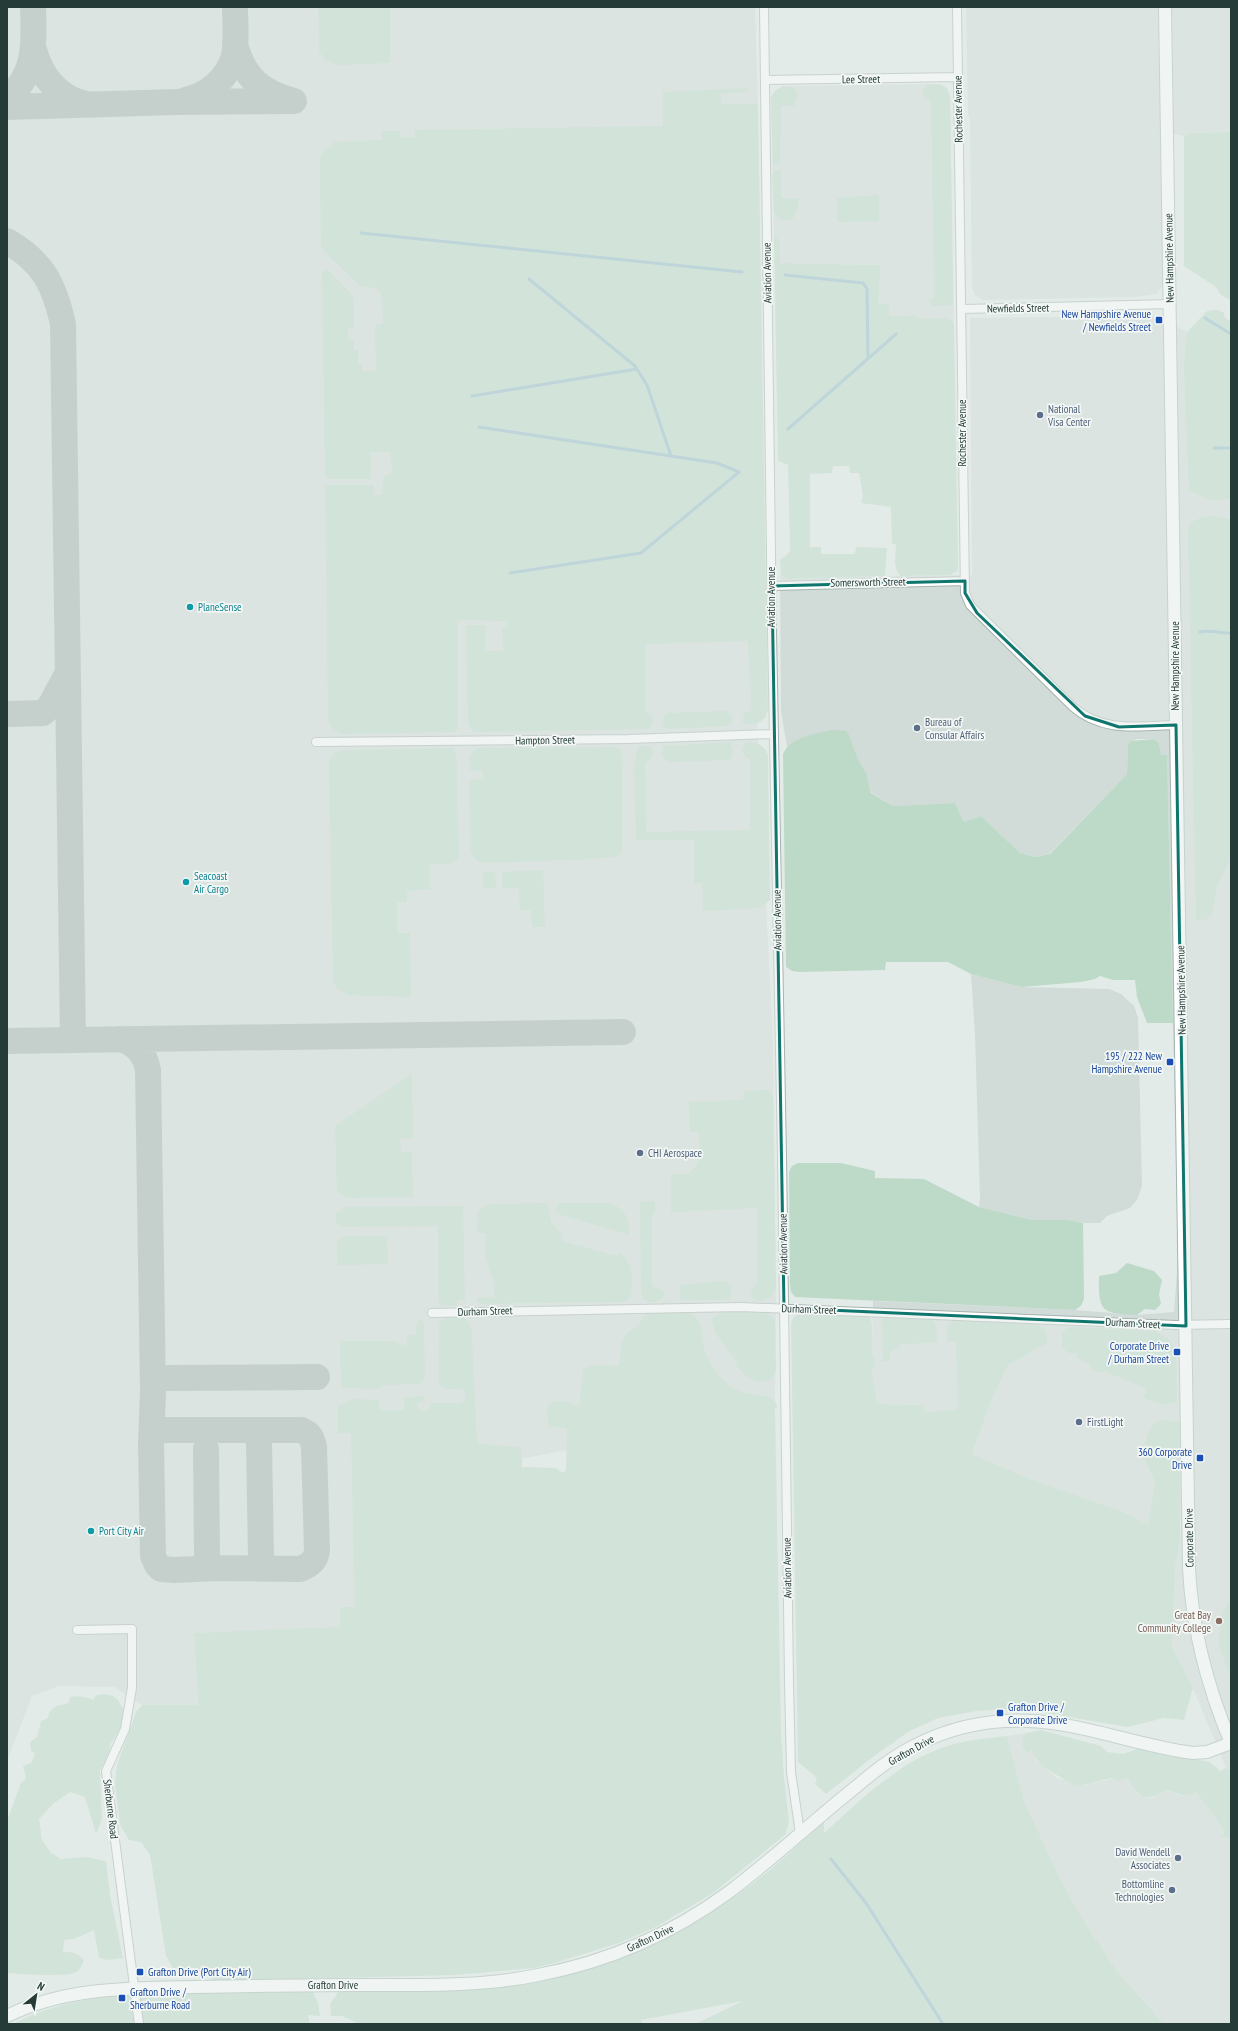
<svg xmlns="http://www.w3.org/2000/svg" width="1238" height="2031" font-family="'PT Sans Narrow',sans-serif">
  <rect width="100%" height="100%" fill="#e3ebe8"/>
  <path fill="#d1dbd7" d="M 7,7 L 755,7 L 758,104 L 745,167 L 753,639 L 773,1043 L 776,1288 L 775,1408 L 465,1470 L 352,1629 L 194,1633 L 198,1705 L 142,1705 L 114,1687 L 59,1686 L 32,1696 L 7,1761 Z
    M 966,7 L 1158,7 L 1163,285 L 1156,294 L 1136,297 L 983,300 L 975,295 L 972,288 L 970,122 L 968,113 Z
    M 1172,7 L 1231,7 L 1231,132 L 1189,133 L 1184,136 L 1174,134 Z
    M 940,84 L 947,88 L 950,96 L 954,323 L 948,318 L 919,319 L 916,315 L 889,316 L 878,304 L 881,265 L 780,263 L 780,240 L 778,238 L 774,239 L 771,97 L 775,91 L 783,86 Z
    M 1158,316 L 1187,332 L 1184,365 L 1229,499 L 1231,499 L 1231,1771 L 1226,1768 L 1193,1688 L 1172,1647 L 1175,1567 L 1180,1542 L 1181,1519 L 1142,1453 L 1155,1483 L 1148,1524 L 1121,1511 L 1030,1479 L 972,1454 L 992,1399 L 1008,1365 L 1047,1343 L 958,1386 L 958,1410 L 923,1412 L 923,1405 L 877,1404 L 873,1385 L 872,1372 L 876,1362 L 872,1351 L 873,1301 L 1075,1310 L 1137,1315 L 1174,1312 L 1178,1258 L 1167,756 L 1161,755 L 1159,743 L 1154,739 L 1137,739 L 1128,745 L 1127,774 L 1049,854 L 1036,857 L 1020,853 L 981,816 L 964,822 L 955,803 L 893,806 L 871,792 L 867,775 L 858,759 L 849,735 L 823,733 L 799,739 L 787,747 L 781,711 L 780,573 L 782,576 L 788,579 L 885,576 L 972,575 L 970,318 Z
    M 971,974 L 1022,987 L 1109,989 L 1121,994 L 1134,1006 L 1138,1018 L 1142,1186 L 1137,1200 L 1130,1208 L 1107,1216 L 1100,1223 L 1083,1223 L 1069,1220 L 1032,1220 L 979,1207 L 980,1199 L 975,1033 Z
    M 1026,1733 L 1022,1739 L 1032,1751 L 1036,1760 L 1057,1778 L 1067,1780 L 1076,1787 L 1126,1776 L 1138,1794 L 1149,1798 L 1153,1798 L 1167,1790 L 1181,1796 L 1189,1796 L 1196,1792 L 1225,1831 L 1220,1835 L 1222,1838 L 1231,1838 L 1231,2024 L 1164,2024 L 1117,1971 L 1085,1923 L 1060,1879 L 1024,1801 L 1007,1736 Z"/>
  <path fill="#bddac9" d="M 318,7 L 390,7 L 390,63 L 336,65 L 326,61 L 319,51 Z
    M 928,84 C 939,84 947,84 950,96 L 953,301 L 950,306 L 933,306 L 928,300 L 934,299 L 931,101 L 925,98 L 922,92 Z
    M 783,86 L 794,88 L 798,94 L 794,106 L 781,106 L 780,165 L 773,162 L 771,97 L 775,91 Z
    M 748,88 L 748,92 L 721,93 L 721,104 L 758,104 L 768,710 L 765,718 L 758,723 L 745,724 L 742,721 L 745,713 L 751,710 L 748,641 L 645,644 L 645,712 L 651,714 C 654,720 653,725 648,729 L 474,732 L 468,724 L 466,625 L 485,625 L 485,651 L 503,651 L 502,628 L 508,624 L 504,621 L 460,620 L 458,624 L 458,729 L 453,732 L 343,734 C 335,732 329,727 328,719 L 325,485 L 374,485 L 374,495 L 381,495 L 384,477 L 393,472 L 390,452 L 371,452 L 371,479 L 328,479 L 325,477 L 322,272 L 326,269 L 329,271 L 354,297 L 354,329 L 348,329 L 348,340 L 354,340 L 354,350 L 358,350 L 358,363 L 362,364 L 362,371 L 376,370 L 375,325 L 383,324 L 381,294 L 376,288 L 360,286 L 324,251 L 321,245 L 320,159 L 323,151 L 335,142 L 382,140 L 381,131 L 400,131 L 401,137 L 415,137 L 415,130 L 663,126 L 663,92 Z
    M 1231,132 L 1231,301 L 1220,294 L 1216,287 L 1184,266 L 1184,136 L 1189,133 Z
    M 775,170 L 781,170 L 781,198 L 798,199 L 798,208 L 792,220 L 781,220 L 774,213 L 772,174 Z
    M 879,195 L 879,221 L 837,222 L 837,198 Z
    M 776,237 L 780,240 L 780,263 L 881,265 L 878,304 L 889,304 L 889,316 L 916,315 L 919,319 L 948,318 L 954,323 L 958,566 L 958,570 L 950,575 L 901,576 C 892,569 896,554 896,544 L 892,544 L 891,507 L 861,503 L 863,495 L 859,473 L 850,473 L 849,466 L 833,466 L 832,473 L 810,474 L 810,547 L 821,547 L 821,554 L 855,554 L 856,547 L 887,548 L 885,576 L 788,579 L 781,575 L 780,559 L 786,556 L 790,551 L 788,465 L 778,461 L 774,239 Z
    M 1213,310 L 1218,310 L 1224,313 L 1225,318 L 1231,321 L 1231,499 L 1209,500 L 1189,490 L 1184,365 L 1187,332 L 1207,311 Z
    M 1213,516 L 1231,519 L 1231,857 L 1217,886 L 1212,914 L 1207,919 L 1196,921 L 1188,530 L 1190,523 L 1200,518 Z
    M 726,711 C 730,713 734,718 732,723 L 727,726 L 668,729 L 663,725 L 663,717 L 668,713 Z
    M 831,730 L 846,731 L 849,735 L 858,759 L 867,775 L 871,793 L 893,806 L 955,803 L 964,822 L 981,816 L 1020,853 L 1036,857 L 1050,854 L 1127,774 L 1128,745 L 1131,741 L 1154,739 L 1159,743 L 1161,755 L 1167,755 L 1173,1023 L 1147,1023 L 1137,997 L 1135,980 L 1113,980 L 1100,976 L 1095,979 L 1081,982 L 1022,987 L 971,974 L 948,962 L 886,962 L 885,970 L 800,972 L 792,971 L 786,967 L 783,754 C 790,737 815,734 831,730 Z
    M 730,742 L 733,750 L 732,758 L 728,760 L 668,762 L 662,755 L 664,746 Z
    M 746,742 C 757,742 764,744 768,755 L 770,900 L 760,908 L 703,911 L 702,883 L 694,883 L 694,840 L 636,840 L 634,765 C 637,759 635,753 638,746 L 651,746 L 653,750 L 652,757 L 645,763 L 646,832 L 750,830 L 750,758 L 746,758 L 742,751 Z
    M 616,747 L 621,750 L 622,765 L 622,851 L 619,856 L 594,859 L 484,863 C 477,862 471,856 470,849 L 469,780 L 483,779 L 483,771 L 470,770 C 469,762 468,752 478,748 Z
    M 453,748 L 456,752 L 457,765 L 459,857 L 453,863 L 429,865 L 430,889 L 407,891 L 407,902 L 397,902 L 397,933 L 410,933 L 411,997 L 348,995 L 337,988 L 333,981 L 329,762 L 334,753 L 344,750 Z
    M 543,870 L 545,927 L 532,927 L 531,910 L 520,910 L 519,888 L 502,888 L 502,872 Z
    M 483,872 L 495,872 L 496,888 L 483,888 Z
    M 412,1074 L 413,1138 L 400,1139 L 401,1152 L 412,1152 L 413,1197 L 347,1198 L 337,1191 L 335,1126 Z
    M 770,1090 L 773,1097 L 776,1288 L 771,1297 L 760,1301 L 753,1298 L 750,1290 L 757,1283 L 757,1208 L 671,1212 L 671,1174 L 689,1174 L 700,1161 L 699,1132 L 690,1132 L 689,1102 L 743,1100 L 744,1093 L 746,1091 Z
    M 798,1163 L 841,1163 L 875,1171 L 875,1178 L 924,1179 L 979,1207 L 1032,1220 L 1069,1220 L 1083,1223 L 1084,1299 L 1081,1306 L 1075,1310 L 795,1297 L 791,1292 L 790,1285 L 789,1172 L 792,1166 Z
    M 655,1201 L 655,1213 L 652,1214 L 652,1284 L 654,1287 L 665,1292 C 662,1302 652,1306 643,1299 L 641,1290 L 640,1202 Z
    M 545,1203 L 548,1204 L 551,1222 L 563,1236 L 561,1241 L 617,1256 L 618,1253 C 633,1256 636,1289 628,1300 L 623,1302 L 479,1304 L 477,1298 L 494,1297 L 494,1283 L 485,1255 L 485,1233 L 477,1233 L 478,1211 L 490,1204 Z
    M 559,1203 L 610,1203 C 626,1209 630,1219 629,1235 L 558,1214 L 555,1210 Z
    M 463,1206 L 465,1300 L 457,1300 L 457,1306 L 440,1306 L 438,1301 L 438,1226 L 342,1227 L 336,1222 L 336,1213 L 345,1207 Z
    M 345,1236 L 387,1236 L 388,1264 L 338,1265 L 337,1241 Z
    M 1127,1263 L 1154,1271 L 1162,1280 L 1159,1294 L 1161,1304 L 1155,1310 L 1145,1309 L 1137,1315 C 1103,1313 1098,1314 1099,1276 L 1116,1273 Z
    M 725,1281 L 732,1288 L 730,1300 L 682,1300 L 680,1298 L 680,1285 Z
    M 722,1312 C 737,1312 768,1305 775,1321 L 776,1371 L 771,1380 C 756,1386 745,1377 736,1365 L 738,1364 L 716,1334 L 712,1321 L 715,1316 Z
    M 649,1313 L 687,1313 C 692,1314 697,1317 699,1322 C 702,1327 701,1334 702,1340 C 704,1353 713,1371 723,1380 C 729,1386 737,1391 744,1393 C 755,1396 777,1392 777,1408 L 775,1408 L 781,1732 L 784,1777 L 789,1823 L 785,1835 L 713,1893 L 656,1927 L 619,1943 L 558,1962 L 534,1968 L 455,1975 L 215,1981 L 197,1970 L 173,1968 L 166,1956 L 150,1855 L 141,1842 L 129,1840 L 120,1825 L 115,1785 L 117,1765 L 136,1712 L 142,1705 L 198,1705 L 194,1633 L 340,1627 L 340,1607 L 355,1607 L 351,1433 L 338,1433 L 338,1406 L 351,1399 L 379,1400 L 380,1411 L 404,1410 L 404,1398 L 424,1395 L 425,1401 L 417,1403 L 418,1409 L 424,1411 L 430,1408 L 430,1403 L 461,1403 L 465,1399 L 465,1393 L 462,1389 L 445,1389 L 438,1382 L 439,1324 L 444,1318 C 462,1317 467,1313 472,1333 L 477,1444 L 518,1447 L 522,1449 L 522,1467 L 555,1468 L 561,1472 L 564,1472 L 566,1469 L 567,1428 L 552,1427 L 548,1424 L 547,1407 L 552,1402 L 564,1401 L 579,1406 L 583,1369 L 595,1365 L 619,1366 C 622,1346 618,1337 638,1326 L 643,1317 Z
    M 801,1313 L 870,1317 L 872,1323 L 872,1351 L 876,1362 L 872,1372 L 877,1404 L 923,1405 L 924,1412 L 958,1410 L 956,1342 L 947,1342 L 947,1326 L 954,1320 L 1036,1324 C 1045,1327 1048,1334 1047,1343 L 1008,1365 L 992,1399 L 972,1454 L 1030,1479 L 1121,1511 L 1148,1524 L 1155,1483 L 1142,1453 L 1149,1431 L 1153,1424 L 1159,1420 L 1180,1422 L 1180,1542 L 1175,1567 L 1172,1647 L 1193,1688 L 1184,1720 L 1164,1718 L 1127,1727 L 1017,1708 L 977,1711 L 938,1718 L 908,1732 L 874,1756 L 826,1794 L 815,1784 L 817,1778 L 798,1762 L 791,1322 L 795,1316 Z
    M 884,1318 L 932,1320 L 936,1325 L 937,1341 L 930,1343 L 900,1344 L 899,1349 L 890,1350 L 890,1361 L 883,1361 L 882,1321 Z
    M 421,1319 L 424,1324 L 425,1377 L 422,1382 L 418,1384 L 382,1385 L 379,1389 L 341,1388 L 340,1341 L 397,1341 L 398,1344 L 407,1345 L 407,1335 L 416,1334 L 417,1322 Z
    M 1069,1327 L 1155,1331 L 1168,1339 L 1176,1349 L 1177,1402 L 1165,1405 L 1143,1398 L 1146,1394 L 1145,1388 L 1104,1371 L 1101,1372 L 1093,1370 L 1088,1363 L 1083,1362 L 1077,1357 L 1077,1354 L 1069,1353 L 1062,1348 L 1062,1332 Z
    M 1228,1602 L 1231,1602 L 1231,1680 L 1218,1641 L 1223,1613 Z
    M 105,1694 L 113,1696 L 118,1700 L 123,1709 L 124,1718 L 120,1729 L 111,1743 L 108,1756 L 100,1770 L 102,1819 L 96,1834 L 85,1797 L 70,1792 L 54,1803 L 39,1819 L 42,1840 L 51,1853 L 61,1859 L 86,1857 L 106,1861 L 110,1895 L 123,1958 L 107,1960 L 99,1958 L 94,1930 L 74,1939 L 64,1940 L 63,1952 C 73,1952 78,1953 84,1960 C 82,1964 81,1969 78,1971 C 70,1978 19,1974 7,1973 L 7,1821 L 21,1783 L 26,1778 L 23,1766 L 31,1763 L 35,1753 L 31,1751 L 30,1742 L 37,1737 L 41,1721 L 48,1718 C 50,1706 57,1706 69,1703 L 70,1697 C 78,1695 85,1697 93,1700 L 96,1695 Z
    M 1041,1730 L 1101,1746 L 1107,1752 L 1123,1754 L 1137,1749 L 1210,1762 L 1220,1771 L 1226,1768 L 1231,1771 L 1231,1838 L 1220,1837 L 1225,1831 L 1196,1792 C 1184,1800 1180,1793 1167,1790 C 1144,1804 1139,1796 1126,1777 L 1120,1781 L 1111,1778 L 1076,1787 C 1061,1775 1040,1771 1032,1751 L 1027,1752 L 1023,1747 L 1022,1739 L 1026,1733 Z
    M 1007,1736 L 1024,1801 L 1060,1879 L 1085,1923 L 1117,1971 L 1164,2024 L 695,2024 L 743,2001 L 641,2020 L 643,2024 L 359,2024 L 342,2016 L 331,2016 L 330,2004 L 339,1991 L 495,1987 C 602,1976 681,1941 765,1874 C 786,1857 804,1839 824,1822 L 824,1833 C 864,1797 904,1756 958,1743 C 974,1739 991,1738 1007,1736 Z
    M 313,1992 L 318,2003 L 320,2016 L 308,2015 L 310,2024 L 13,2024 C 70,1994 131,1994 194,1993 C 233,1993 273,1992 313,1992 Z"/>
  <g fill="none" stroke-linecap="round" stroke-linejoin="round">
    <path stroke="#90bbcb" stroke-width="3" d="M 361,233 L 742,272
      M 785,275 L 863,283 L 867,289 L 868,359
      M 529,279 L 635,366 L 647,385 L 671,456
      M 1205,318 L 1231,334
      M 472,396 L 637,369
      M 479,427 L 717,463 L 739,472 L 641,553 L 510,573
      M 788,429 L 896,334
      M 1214,448 L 1231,448
      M 1200,632 C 1211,629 1220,634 1231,633
      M 831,1859 L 866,1903 L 943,2024"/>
    <path stroke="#a1b0ae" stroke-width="26" d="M 34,50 C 41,76 58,98 86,104
      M 7,98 C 37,75 34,41 33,7
      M 186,100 C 208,95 228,78 234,56 C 237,41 235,23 235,7
      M 7,107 L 177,102 L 294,101 C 261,92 244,78 235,44
      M 7,241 C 43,262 54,284 63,324 L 73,1040
      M 7,714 L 43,713 L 50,706 L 67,674
      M 120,1039 C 136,1043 145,1054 148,1070 L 153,1391 L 151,1443 L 153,1556 L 157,1565 L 161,1569 L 174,1570 L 217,1568 L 300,1569 C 310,1565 316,1561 317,1550 L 314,1447 C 312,1437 310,1434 301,1430 L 166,1430
      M 7,1041 L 623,1032
      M 168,1378 L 317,1377
      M 259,1444 L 261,1557 L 263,1563 L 272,1569
      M 206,1449 L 207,1557"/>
    <g stroke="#a6b3af" stroke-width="10">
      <path id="street" d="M 764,7 L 772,632 L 782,1156 L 789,1680 L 791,1772 L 800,1833
        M 957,7 L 965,593 L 970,605 L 983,618 L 1073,707 C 1103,733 1138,726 1176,725
        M 765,80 L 958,77
        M 962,309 L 1170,304
        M 772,586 L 965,581
        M 316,742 L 629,739 L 774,734
        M 432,1313 L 741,1307 L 1176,1325 L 1231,1324
        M 77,1630 L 132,1629 L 132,1688 L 125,1729 L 106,1771 L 139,2024"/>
    </g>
    <g stroke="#a2b6b1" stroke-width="14">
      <path id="secondary" d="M 1165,7 L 1189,1568 C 1192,1630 1207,1686 1231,1743
        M 7,2016 C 65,1987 130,1988 194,1987 C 249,1986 304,1985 360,1985 C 418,1985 480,1987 538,1975 C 607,1962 672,1934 729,1892 C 773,1859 813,1821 857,1786 C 871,1774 886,1762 903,1752 C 934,1734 969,1723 1005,1721 C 1070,1717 1130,1745 1193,1753 L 1207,1752 L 1231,1743"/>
    </g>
    <use href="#street" stroke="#fff" stroke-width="8"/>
    <use href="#secondary" stroke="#fff" stroke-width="12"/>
  </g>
  <path d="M0 0H1238V2031H0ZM 965,581 L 965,593 L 977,613 L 1085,716 L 1119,727 L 1176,725 L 1186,1326 L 784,1308 L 772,586 Z" fill="#e3ebe8" fill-opacity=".55" fill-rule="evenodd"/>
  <path fill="none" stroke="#0f766e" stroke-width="3" stroke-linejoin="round" d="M 965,581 L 965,593 L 977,613 L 1085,716 L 1119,727 L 1176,725 L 1186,1326 L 784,1308 L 772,586 Z"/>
  <g fill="#1a4fb4" stroke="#f3f8f6" stroke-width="1.5">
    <rect x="1155" y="316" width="8" height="8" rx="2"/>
    <rect x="1166" y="1058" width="8" height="8" rx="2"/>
    <rect x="1173" y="1348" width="8" height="8" rx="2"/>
    <rect x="1196" y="1454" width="8" height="8" rx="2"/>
    <rect x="996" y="1709" width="8" height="8" rx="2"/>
    <rect x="136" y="1968" width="8" height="8" rx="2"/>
    <rect x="118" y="1994" width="8" height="8" rx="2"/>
  </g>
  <g fill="#5c6f8a" stroke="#f3f8f6" stroke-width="1.5">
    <circle cx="1040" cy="415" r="4"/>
    <circle cx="917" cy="728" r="4"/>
    <circle cx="640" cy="1153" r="4"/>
    <circle cx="1079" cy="1422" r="4"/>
    <circle cx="1178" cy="1858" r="4"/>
    <circle cx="1172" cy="1890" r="4"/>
  </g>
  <g fill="#0f9aa8" stroke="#f3f8f6" stroke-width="1.5">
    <circle cx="190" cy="607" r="4"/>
    <circle cx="186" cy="882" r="4"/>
    <circle cx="91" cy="1531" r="4"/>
  </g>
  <circle fill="#8d6e63" stroke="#f3f8f6" stroke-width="1.5" cx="1219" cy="1621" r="4"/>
  <g text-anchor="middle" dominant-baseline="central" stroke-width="3.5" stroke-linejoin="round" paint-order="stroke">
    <g font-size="11" fill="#243b37" stroke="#f3f8f6">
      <text transform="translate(861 79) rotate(-1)">Lee Street</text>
      <text transform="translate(958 109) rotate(-91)">Rochester Avenue</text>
      <text transform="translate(1169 258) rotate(-91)">New Hampshire Avenue</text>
      <text transform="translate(767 273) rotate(-91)">Aviation Avenue</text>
      <text transform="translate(1018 308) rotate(-1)">Newfields Street</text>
      <text transform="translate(962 433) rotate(-90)">Rochester Avenue</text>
      <text transform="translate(868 582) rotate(-1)">Somersworth Street</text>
      <text transform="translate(771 597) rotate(-90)">Aviation Avenue</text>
      <text transform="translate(1175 666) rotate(-90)">New Hampshire Avenue</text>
      <text transform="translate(545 740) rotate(-1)">Hampton Street</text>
      <text transform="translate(777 920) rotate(-91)">Aviation Avenue</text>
      <text transform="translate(1181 990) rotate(-91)">New Hampshire Avenue</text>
      <text transform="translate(783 1244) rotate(-91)">Aviation Avenue</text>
      <text transform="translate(809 1309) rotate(2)">Durham Street</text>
      <text transform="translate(485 1311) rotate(-2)">Durham Street</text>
      <text transform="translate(1133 1323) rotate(3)">Durham Street</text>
      <text transform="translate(1189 1538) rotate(-91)">Corporate Drive</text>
      <text transform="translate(787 1568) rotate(-91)">Aviation Avenue</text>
      <text transform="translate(911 1750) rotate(-29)">Grafton Drive</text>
      <text transform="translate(111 1809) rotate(83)">Sherburne Road</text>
      <text transform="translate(650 1938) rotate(-25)">Grafton Drive</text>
      <text x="333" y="1985">Grafton Drive</text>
    </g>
    <g font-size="11" fill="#164399" stroke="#f3f8f6" text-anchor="end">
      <text x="1151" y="314">New Hampshire Avenue<tspan x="1151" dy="13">/ Newfields Street</tspan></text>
      <text x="1162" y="1056">195 / 222 New<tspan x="1162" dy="13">Hampshire Avenue</tspan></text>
      <text x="1169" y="1346">Corporate Drive<tspan x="1169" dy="13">/ Durham Street</tspan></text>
      <text x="1192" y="1452">360 Corporate<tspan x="1192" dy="13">Drive</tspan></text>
      <text x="1008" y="1707" text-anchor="start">Grafton Drive /<tspan x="1008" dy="13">Corporate Drive</tspan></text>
      <text x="148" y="1972" text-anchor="start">Grafton Drive (Port City Air)</text>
      <text x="130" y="1992" text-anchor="start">Grafton Drive /<tspan x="130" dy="13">Sherburne Road</tspan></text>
    </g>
    <g font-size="11" fill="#4e5e75" stroke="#f3f8f6" text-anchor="start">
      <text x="1048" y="409">National<tspan x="1048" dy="13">Visa Center</tspan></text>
      <text x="925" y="722">Bureau of<tspan x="925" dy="13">Consular Affairs</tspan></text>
      <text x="648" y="1153">CHI Aerospace</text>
      <text x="1087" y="1422">FirstLight</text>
      <text x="1170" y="1852" text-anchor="end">David Wendell<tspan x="1170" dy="13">Associates</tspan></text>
      <text x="1164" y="1884" text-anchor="end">Bottomline<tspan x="1164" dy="13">Technologies</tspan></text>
    </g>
    <g font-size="11" fill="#0d838f" stroke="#f3f8f6" text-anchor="start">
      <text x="198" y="607">PlaneSense</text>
      <text x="194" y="876">Seacoast<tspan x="194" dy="13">Air Cargo</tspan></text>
      <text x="99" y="1531">Port City Air</text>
    </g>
    <g font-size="11" fill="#785e54" stroke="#f3f8f6" text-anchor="end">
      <text x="1211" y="1615">Great Bay<tspan x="1211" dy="13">Community College</tspan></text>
    </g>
  </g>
  <rect width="1238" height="2031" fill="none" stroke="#243b37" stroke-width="16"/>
  <g transform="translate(36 1995) rotate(30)" stroke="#f3f8f6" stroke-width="3" paint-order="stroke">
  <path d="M0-3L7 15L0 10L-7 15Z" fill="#243b37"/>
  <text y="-6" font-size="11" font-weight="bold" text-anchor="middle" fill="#243b37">N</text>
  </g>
</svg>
